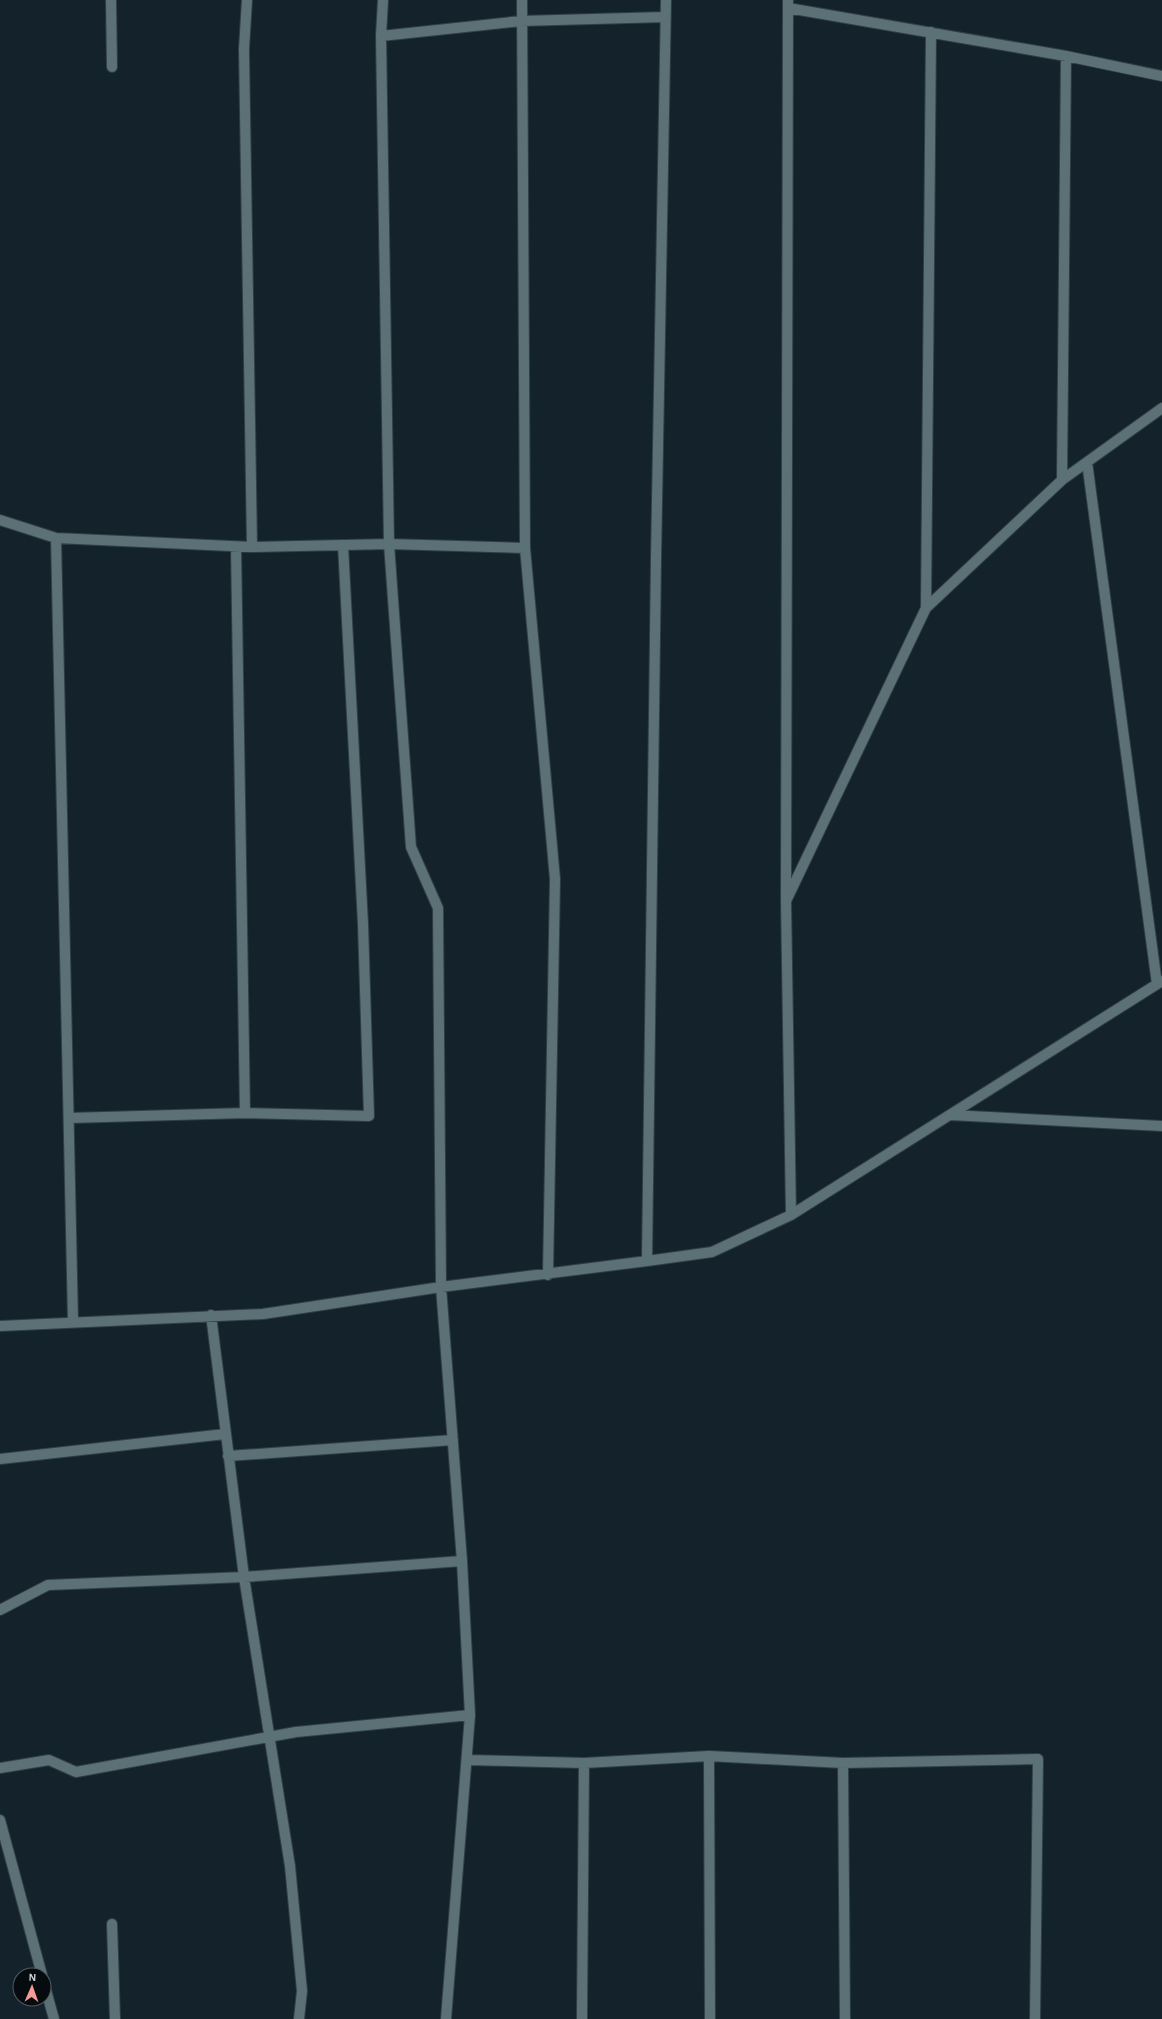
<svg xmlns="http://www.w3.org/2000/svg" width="1162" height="2019" font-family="'Alegreya Sans',sans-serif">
  <rect width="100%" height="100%" fill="#14222c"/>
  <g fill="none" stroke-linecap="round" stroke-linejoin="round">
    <g stroke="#313f48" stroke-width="12">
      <path id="minor" d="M 111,0 L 112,67
        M 247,0 L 244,49 L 252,547
        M 383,0 L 381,36 L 389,544 L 411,847 L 438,908 L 441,1287 L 462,1561 L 470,1715 L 446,2019
        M 522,0 L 525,548 L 555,879 L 548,1275
        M 788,8 L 1066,56 L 1162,76
        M 381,36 L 521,21 L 665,17
        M 1087,462 L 1157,984
        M 1062,480 L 1066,56
        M 0,520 L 56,538 L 252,547 L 389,544 L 525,548
        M 56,538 L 73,1322
        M 236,547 L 245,1113
        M 926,608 L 931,32
        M 786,898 L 788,0
        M 950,1115 L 1162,1126
        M 69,1118 L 245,1113 L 369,1116 L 363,924 L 343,545
        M 791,1215 L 1162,981
        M 647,1261 L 656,558 L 666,0
        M 211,1315 L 244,1577 L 290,1866 L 302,1991 L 299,2019
        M 0,1326 L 263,1314 L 441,1287 L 647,1261 L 712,1252 L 791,1215 L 786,901 L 926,608 L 1062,480 L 1162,408
        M 228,1456 L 453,1440
        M 0,1459 L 225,1434
        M 0,1610 L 48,1585 L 244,1577 L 462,1561
        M 709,1756 L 710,2019
        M 467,1760 L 584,1763 L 709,1756 L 843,1763 L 1038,1759 L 1035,2019
        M 843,1763 L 845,2019
        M 0,1768 L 49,1760 L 76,1772 L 296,1732 L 470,1715
        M 0,1820 L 42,1975
        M 112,1924 L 115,2019
        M 44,1983 L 54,2019
        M 582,2019 L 584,1763"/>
    </g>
    <use href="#minor" stroke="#5c7176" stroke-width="10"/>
  </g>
  <g transform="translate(32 1987) rotate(2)"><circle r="19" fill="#060b0f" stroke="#555c61"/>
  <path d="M0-3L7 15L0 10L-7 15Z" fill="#f59b97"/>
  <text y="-6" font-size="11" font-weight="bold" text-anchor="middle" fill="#ccd5dc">N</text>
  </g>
</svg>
